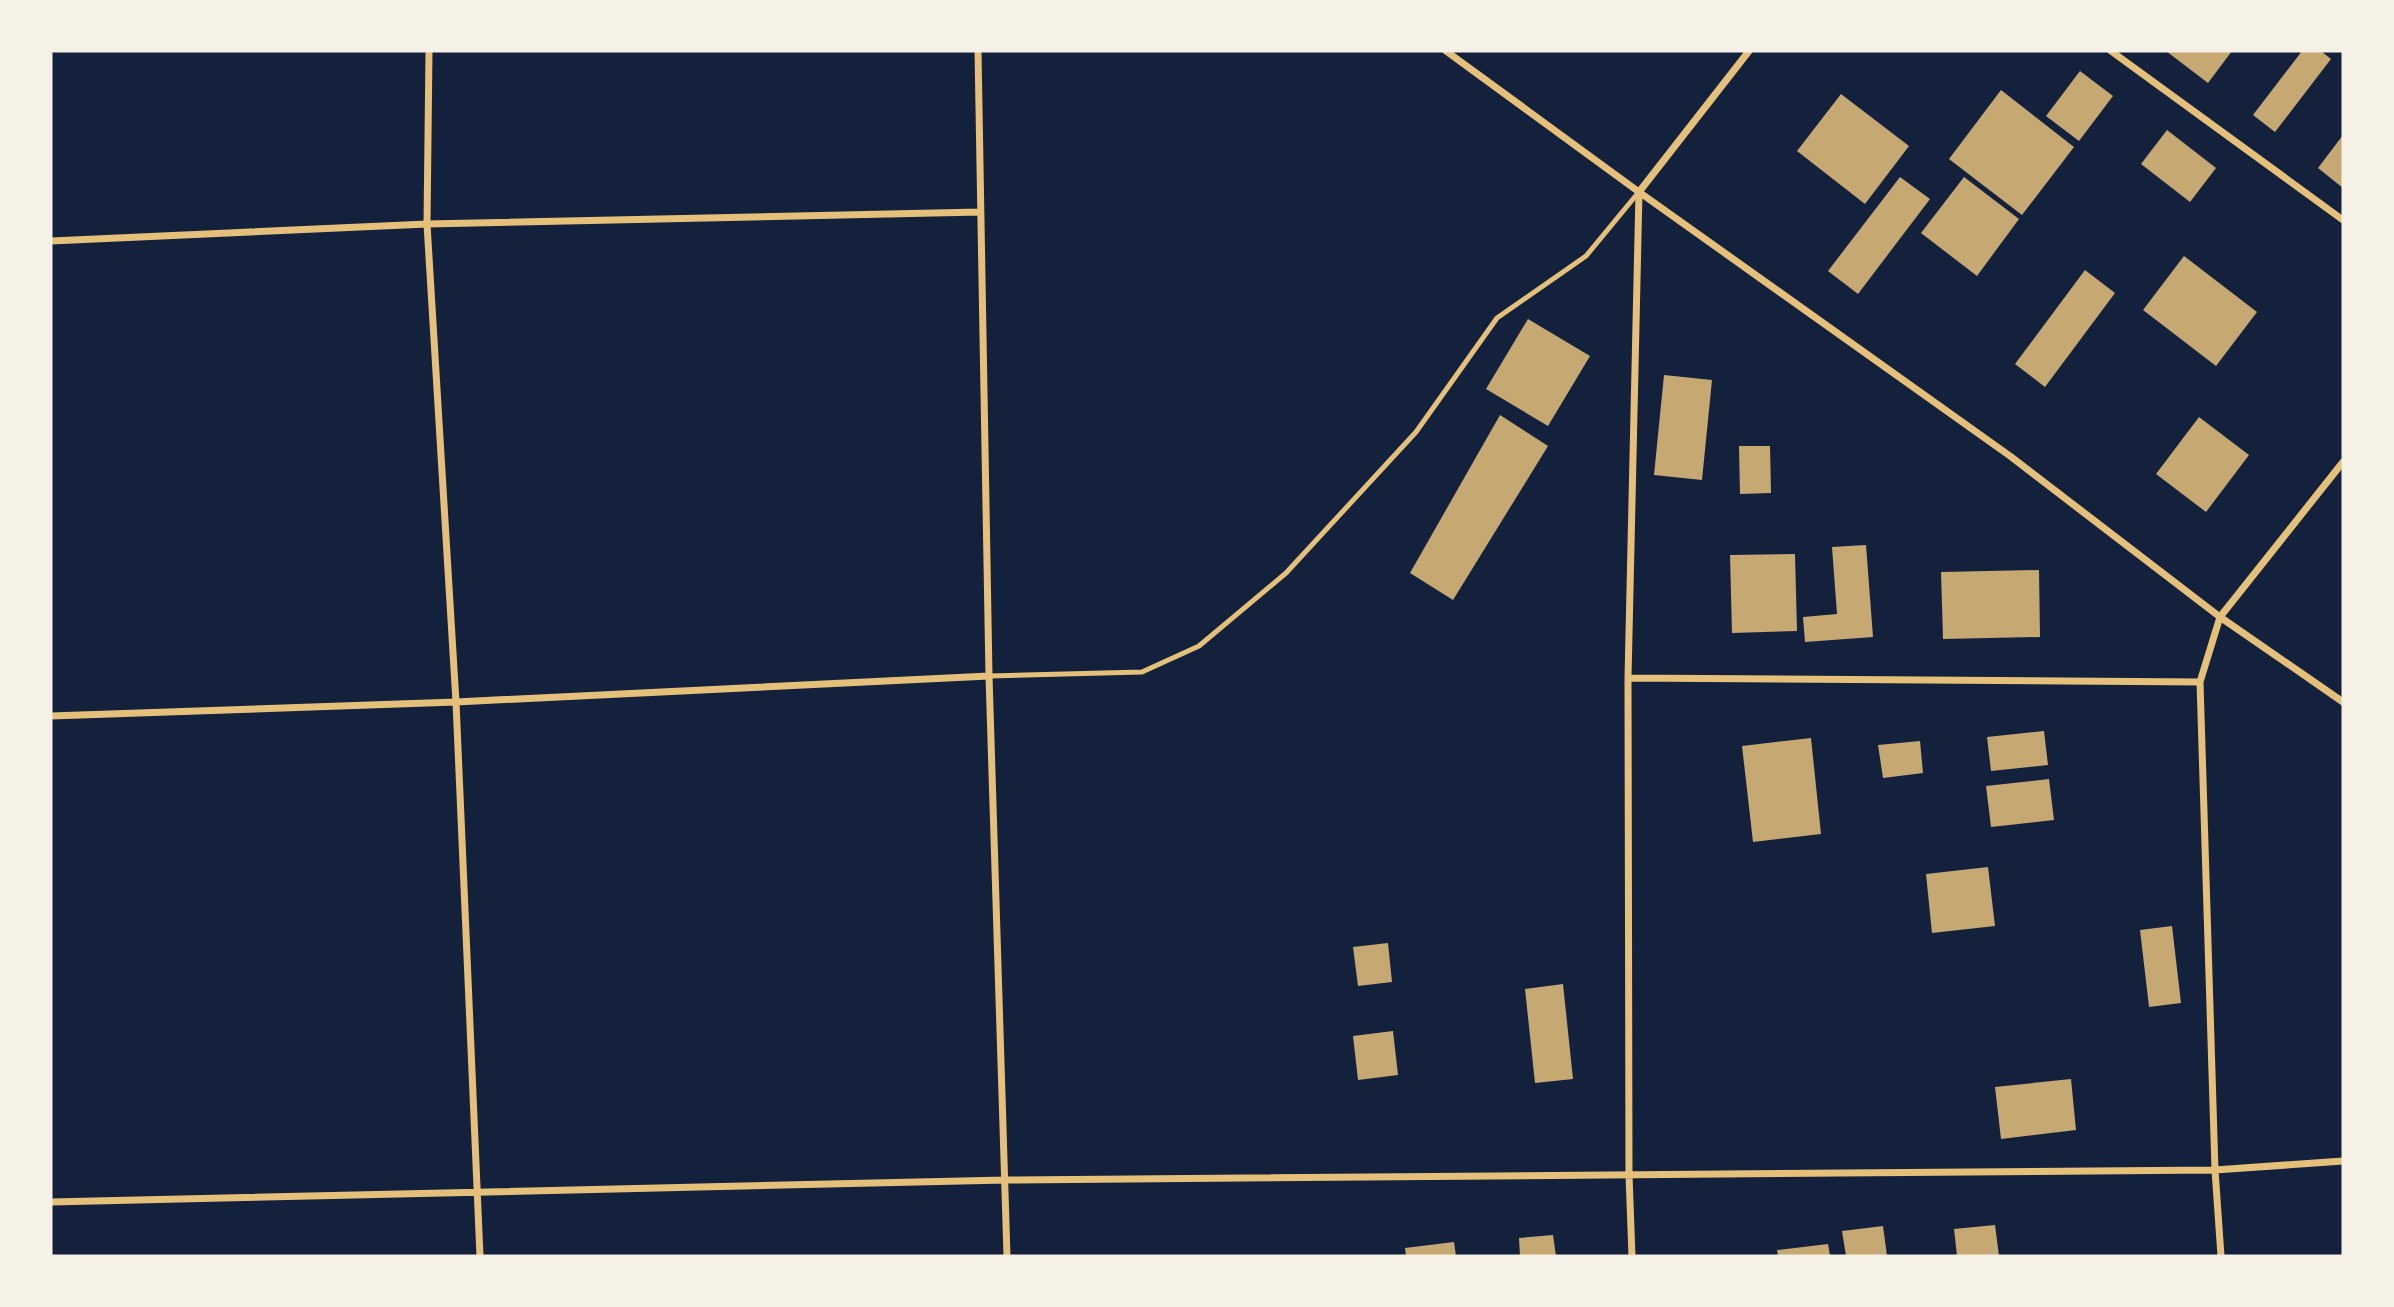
<svg xmlns="http://www.w3.org/2000/svg" width="2394" height="1307" font-family="'Varela Round',sans-serif">
  <rect width="100%" height="100%" fill="#14213d"/>
  <path fill="#c6a872" d="M 2166,51 L 2232,51 L 2208,83 Z
    M 2302,51 L 2321,51 L 2331,59 L 2275,132 L 2253,115 Z
    M 2080,71 L 2113,96 L 2079,141 L 2046,116 Z
    M 2001,90 L 2074,147 L 2022,215 L 1949,159 Z
    M 1841,94 L 1909,146 L 1865,204 L 1797,151 Z
    M 2167,130 L 2216,168 L 2190,202 L 2141,164 Z
    M 2343,135 L 2343,188 L 2318,168 Z
    M 1900,177 L 1930,199 L 1858,294 L 1828,271 Z
    M 1964,177 L 2019,219 L 1977,276 L 1921,233 Z
    M 2184,256 L 2257,312 L 2216,366 L 2143,310 Z
    M 2085,270 L 2115,293 L 2045,387 L 2015,364 Z
    M 1528,319 L 1590,356 L 1548,426 L 1486,389 Z
    M 1664,375 L 1712,380 L 1702,480 L 1654,475 Z
    M 1500,415 L 1548,446 L 1453,600 L 1410,573 Z
    M 2199,417 L 2249,455 L 2206,512 L 2156,474 Z
    M 1739,446 L 1770,446 L 1771,493 L 1740,494 Z
    M 1866,545 L 1873,637 L 1805,642 L 1803,617 L 1837,614 L 1832,547 Z
    M 1795,554 L 1797,631 L 1732,633 L 1730,555 Z
    M 2039,570 L 2040,637 L 1943,639 L 1941,572 Z
    M 2044,731 L 2048,765 L 1991,771 L 1987,737 Z
    M 1811,738 L 1821,834 L 1753,842 L 1742,746 Z
    M 1920,741 L 1923,773 L 1883,778 L 1878,745 Z
    M 2049,779 L 2054,820 L 1991,827 L 1986,786 Z
    M 1988,867 L 1995,926 L 1932,933 L 1926,874 Z
    M 2172,926 L 2181,1003 L 2149,1007 L 2140,930 Z
    M 1388,943 L 1392,982 L 1358,986 L 1353,947 Z
    M 1563,984 L 1573,1079 L 1535,1083 L 1525,989 Z
    M 1393,1031 L 1398,1075 L 1358,1080 L 1353,1036 Z
    M 2071,1079 L 2076,1130 L 2001,1139 L 1995,1087 Z
    M 1995,1225 L 1999,1256 L 1957,1256 L 1954,1229 Z
    M 1883,1226 L 1887,1256 L 1846,1256 L 1842,1231 Z
    M 1553,1235 L 1556,1256 L 1520,1256 L 1519,1238 Z
    M 1454,1242 L 1456,1256 L 1406,1256 L 1405,1248 Z
    M 1828,1244 L 1830,1256 L 1778,1256 L 1777,1250 Z"/>
  <g fill="none" stroke-linecap="round" stroke-linejoin="round">
    <path stroke="#e5c07b" stroke-width="5" d="M 989,676 L 1142,672 L 1199,646 L 1286,573 L 1416,432 L 1497,318 L 1586,256 L 1638,193"/>
    <path stroke="#e5c07b" stroke-width="7" d="M 429,51 L 427,224 L 456,702 L 480,1256
      M 978,51 L 989,676 L 1007,1256
      M 1446,51 L 1639,192 L 2010,456 L 2220,617 L 2343,702
      M 2111,51 L 2343,220
      M 51,241 L 427,224 L 980,212
      M 1628,678 L 2200,682
      M 51,716 L 456,702 L 989,676
      M 51,1202 L 1006,1180 L 2215,1170 L 2343,1161
      M 1632,1256 L 1629,1175 L 1628,678 L 1639,192 L 1749,51
      M 2221,1256 L 2215,1170 L 2200,682 L 2220,617 L 2343,462"/>
  </g>
  <rect width="2394" height="1307" fill="none" stroke="#f6f1e7" stroke-width="105"/>
</svg>
